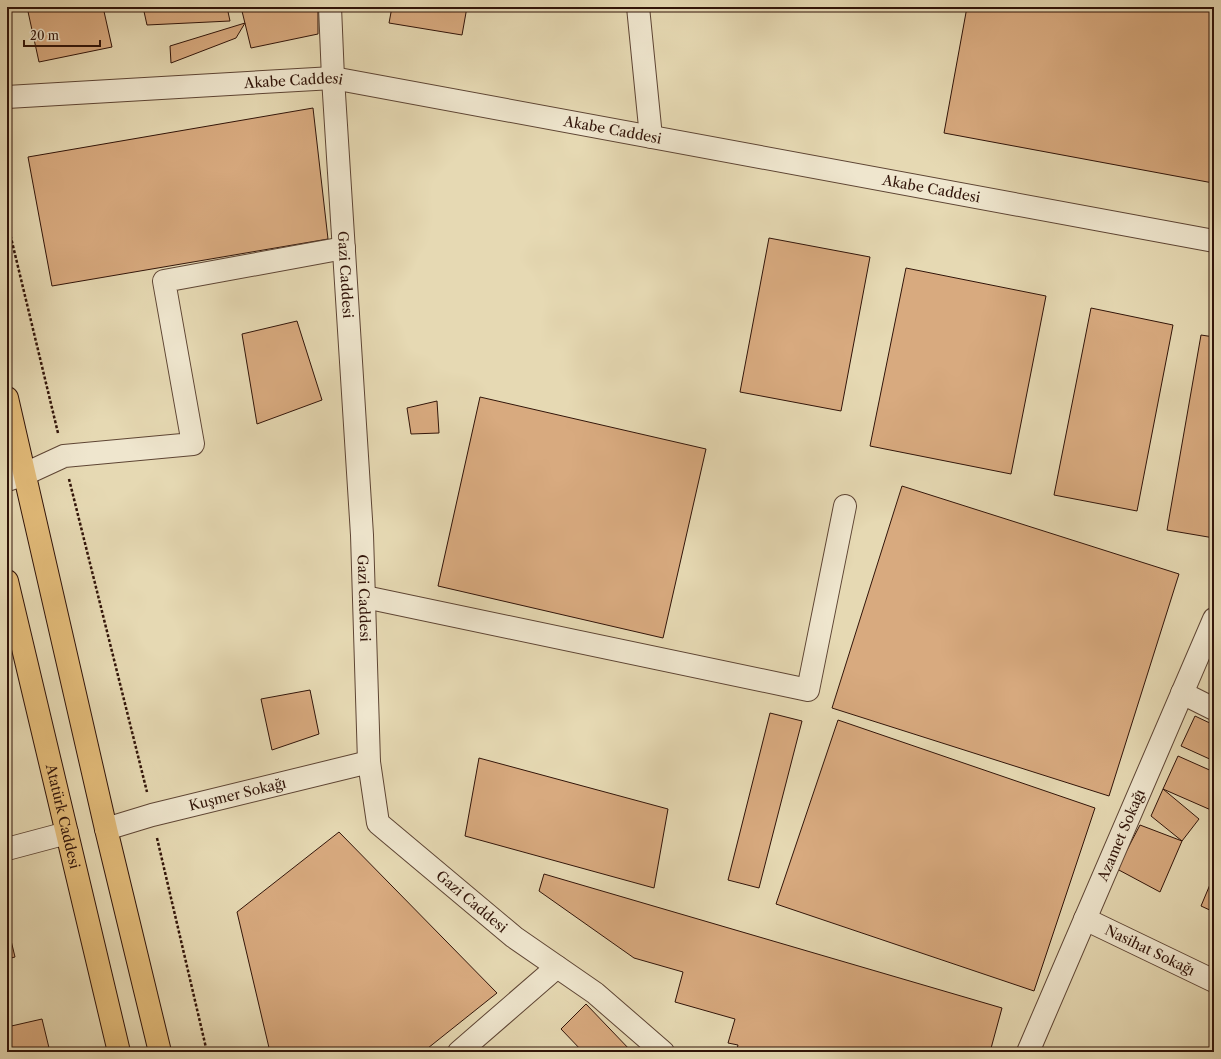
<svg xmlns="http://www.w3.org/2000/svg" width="1221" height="1059" font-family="'Libre Caslon Text',serif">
  <rect width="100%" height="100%" fill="#e6d9b3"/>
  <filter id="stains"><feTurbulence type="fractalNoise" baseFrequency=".005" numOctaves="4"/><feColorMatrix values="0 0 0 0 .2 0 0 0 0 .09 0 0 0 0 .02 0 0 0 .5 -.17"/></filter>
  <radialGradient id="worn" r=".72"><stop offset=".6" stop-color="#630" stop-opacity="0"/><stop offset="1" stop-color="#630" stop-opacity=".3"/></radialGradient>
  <path fill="#d8aa7f" stroke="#311409" d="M 27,7 L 103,7 L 112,47 L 39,62 Z
    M 143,7 L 227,7 L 230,21 L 147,25 Z
    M 241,7 L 318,7 L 318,34 L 251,48 Z
    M 392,7 L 467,7 L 462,35 L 389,23 Z
    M 967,7 L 1214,7 L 1213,183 L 944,133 Z
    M 245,23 L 236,38 L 171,63 L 170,46 Z
    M 313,108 L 328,239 L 52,286 L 28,157 Z
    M 769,238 L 870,257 L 841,411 L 740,392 Z
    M 906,268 L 1046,296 L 1011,474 L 870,446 Z
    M 1091,308 L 1173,325 L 1137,511 L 1054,495 Z
    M 297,321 L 322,400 L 257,424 L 242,334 Z
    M 1201,335 L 1214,337 L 1214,538 L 1167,530 Z
    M 480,397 L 706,449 L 663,638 L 438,586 Z
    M 437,401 L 439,433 L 411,434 L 407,408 Z
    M 902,486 L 1179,574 L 1109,796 L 832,708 Z
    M 1214,683 L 1214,703 L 1206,700 Z
    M 310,690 L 319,734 L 272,750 L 261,699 Z
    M 770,713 L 802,721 L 759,888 L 728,880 Z
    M 1195,716 L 1214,725 L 1214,761 L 1181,746 Z
    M 838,720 L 1095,808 L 1034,991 L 776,904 Z
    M 1178,756 L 1214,772 L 1214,805 L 1211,810 L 1163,789 Z
    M 479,758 L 668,809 L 654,888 L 465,836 Z
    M 1163,789 L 1199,819 L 1182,841 L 1151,816 Z
    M 1140,825 L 1182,841 L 1160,892 L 1117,869 Z
    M 339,832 L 497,993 L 423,1052 L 270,1052 L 237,912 Z
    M 544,874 L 1002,1008 L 990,1052 L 736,1052 L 738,1045 L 728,1043 L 735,1019 L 675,1002 L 683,972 L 634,958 L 539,891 Z
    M 1214,875 L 1214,912 L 1201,906 Z
    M 7,924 L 15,957 L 7,959 Z
    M 586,1004 L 632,1052 L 583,1052 L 561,1029 Z
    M 42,1019 L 50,1052 L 7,1052 L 7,1027 Z"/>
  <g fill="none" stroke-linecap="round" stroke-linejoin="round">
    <g stroke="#5e4534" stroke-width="24">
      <g id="minor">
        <path id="s1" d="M 330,7 L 333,78 L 362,535 L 369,762 L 378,823 L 514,937 L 595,993 L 663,1052"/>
        <path d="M 638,7 L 651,137"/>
        <path id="s2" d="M 7,97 L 333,78 L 1214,241"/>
        <path d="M 7,480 L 25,474 L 64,456 L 193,444 L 164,281 L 344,248"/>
        <path d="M 365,597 L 808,690 L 845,506"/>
        <path d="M 1182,693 L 1214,709"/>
        <path id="s3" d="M 106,829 L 152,815 L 369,762"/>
        <path d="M 7,849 L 67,833"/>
        <path id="s4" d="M 1085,919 L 1214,981"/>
        <path d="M 459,1052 L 557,967"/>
        <path id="s5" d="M 1028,1052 L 1214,619"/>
      </g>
    </g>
    <g stroke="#311409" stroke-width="24">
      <g id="major">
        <path d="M 7,398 L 106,829 L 160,1052"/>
        <path id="s6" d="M 7,581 L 119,1052"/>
      </g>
    </g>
    <path stroke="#311409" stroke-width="2.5" stroke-dasharray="3 2" stroke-linecap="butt" d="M 7,221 L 58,433
      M 69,479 L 147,792
      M 157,838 L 207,1052"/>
    <use href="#minor" stroke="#efe6ce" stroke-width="22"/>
    <use href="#major" stroke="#e3bc7a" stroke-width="22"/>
  </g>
  <g text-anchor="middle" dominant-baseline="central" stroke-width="4" stroke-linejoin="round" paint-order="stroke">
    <g font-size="14" fill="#311409" stroke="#efe6ce">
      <text stroke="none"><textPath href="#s2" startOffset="287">Akabe Caddesi</textPath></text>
      <text stroke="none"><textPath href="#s2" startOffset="611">Akabe Caddesi</textPath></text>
      <text stroke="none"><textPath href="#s2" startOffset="935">Akabe Caddesi</textPath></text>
      <text stroke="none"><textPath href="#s1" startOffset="268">Gazi Caddesi</textPath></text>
      <text stroke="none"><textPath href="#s1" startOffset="592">Gazi Caddesi</textPath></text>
      <text stroke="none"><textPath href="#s3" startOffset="136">Kuşmer Sokağı</textPath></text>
      <text stroke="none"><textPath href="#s6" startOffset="242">Atatürk Caddesi</textPath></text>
      <text stroke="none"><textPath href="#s5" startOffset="236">Azamet Sokağı</textPath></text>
      <text stroke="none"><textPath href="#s1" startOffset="940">Gazi Caddesi</textPath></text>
      <text stroke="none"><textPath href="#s4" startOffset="72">Nasihat Sokağı</textPath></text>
    </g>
  </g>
  <rect width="1221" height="1059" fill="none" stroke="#e6d9b3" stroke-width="24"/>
  <rect x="8" y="8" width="1205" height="1043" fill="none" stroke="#311409" stroke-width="2"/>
  <rect x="12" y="12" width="1197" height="1035" fill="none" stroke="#311409"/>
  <path d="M24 40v6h76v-6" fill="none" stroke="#311409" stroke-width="2"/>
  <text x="30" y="40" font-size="12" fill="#311409" stroke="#efe6ce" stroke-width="3" paint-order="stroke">20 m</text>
  <rect width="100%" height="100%" filter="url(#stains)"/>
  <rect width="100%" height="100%" fill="url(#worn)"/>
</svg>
